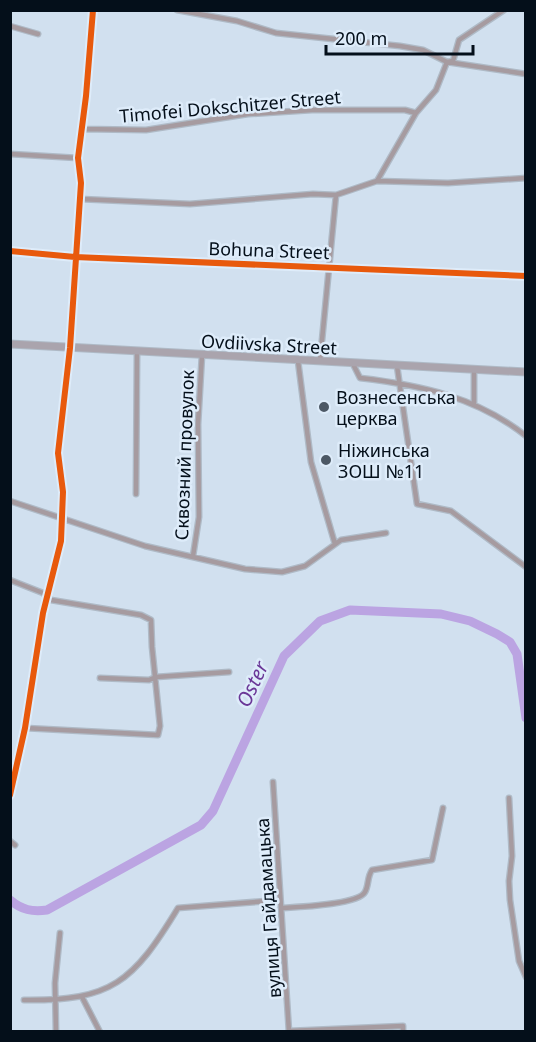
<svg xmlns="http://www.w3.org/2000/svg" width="536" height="1042" font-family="'Noto Sans',sans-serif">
  <rect width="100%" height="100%" fill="#d1e0ef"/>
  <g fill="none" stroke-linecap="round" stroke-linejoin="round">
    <path stroke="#bba4e2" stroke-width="9" d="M 10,900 C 22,910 32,912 47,910 L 201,825 L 213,811 L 284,656 L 320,621 L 350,610 L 441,614 L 470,621 L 497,634 L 510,642 L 517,654 L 526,718"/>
    <g stroke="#afbac6" stroke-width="7">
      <path id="minor" d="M 177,10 L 237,21 L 276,33 L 400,46 L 423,50 L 447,62 L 526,74
        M 10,26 L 38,34
        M 82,129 L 146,130 L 248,114 L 312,110 L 405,110 L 416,113
        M 10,154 L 78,158
        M 377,181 L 448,183 L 526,178
        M 80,199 L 190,204 L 313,194 L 336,195
        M 10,251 L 75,257 L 526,276
        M 298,361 L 311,462 L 335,544
        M 320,361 L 336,195 L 377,181 L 416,113 L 436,90 L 447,62 L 453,61 L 459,40 L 504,10
        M 353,364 L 360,378 C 420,385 477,397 526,436
        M 397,366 L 417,504 L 451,511 L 526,567
        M 474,405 L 474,370
        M 136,494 L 137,352
        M 10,501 L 145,546 L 245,569 L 270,571 L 282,572 L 305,566 L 341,540 L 386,533
        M 193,556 L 199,517 L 198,424 L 202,355
        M 10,580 L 43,593 L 51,600 L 141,615 L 151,620 L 152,647 L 160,726 L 158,735 L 25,728
        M 100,678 L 149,680 L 156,677 L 229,672
        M 273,782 L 289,1032
        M 10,795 L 25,728 L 43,613 L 61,541 L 63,492 L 58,453 L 70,348 L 81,183 L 78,158 L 86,96 L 93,10
        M 509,798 L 512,856 L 509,881 L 510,900 L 519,961 L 526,977
        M 10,841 L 15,845
        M 281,908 C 296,907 358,905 365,892 C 369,885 367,877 372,870 L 432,860 L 443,808
        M 82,997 L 100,1032
        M 24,1000 C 112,1001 133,982 178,908 L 280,900
        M 289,1031 L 403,1026 L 403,1032
        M 56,1032 L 55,983 L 60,933"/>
    </g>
    <g stroke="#afbac6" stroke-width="9">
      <path id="secondary" d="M 10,344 L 526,372"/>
    </g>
    <use href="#minor" stroke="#a69ba0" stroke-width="4.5"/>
    <use href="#secondary" stroke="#aaa4ad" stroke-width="7"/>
    <g stroke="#deecfa" stroke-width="10">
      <path id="cycleway" d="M 10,251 L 75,257 L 526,276
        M 10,795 L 25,728 L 43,613 L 61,541 L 63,492 L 58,453 L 70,348 L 81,183 L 78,158 L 86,96 L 93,10"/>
    </g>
    <use href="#cycleway" stroke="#e8590c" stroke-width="6"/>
  </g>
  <g fill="#4c5865" stroke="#deecfa" stroke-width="2">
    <circle cx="324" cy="407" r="6"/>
    <circle cx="326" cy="460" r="6"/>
  </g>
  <g text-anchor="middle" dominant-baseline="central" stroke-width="5" stroke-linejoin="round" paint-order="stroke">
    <g font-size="18" fill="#040f1a" stroke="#deecfa">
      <text transform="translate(230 106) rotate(-5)">Timofei Dokschitzer Street</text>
      <text transform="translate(269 250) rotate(2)">Bohuna Street</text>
      <text transform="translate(269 344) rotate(3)">Ovdiivska Street</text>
      <text transform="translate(184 455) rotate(-88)">Сквозний провулок</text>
      <text transform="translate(268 908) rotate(-94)">вулиця Гайдамацька</text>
    </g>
    <g font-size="18" fill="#040f1a" stroke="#deecfa" text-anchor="start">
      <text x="336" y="397">Вознесенська<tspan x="336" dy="21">церква</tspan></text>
      <text x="338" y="450">Ніжинська<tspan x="338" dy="21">ЗОШ №11</tspan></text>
    </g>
    <g font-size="20" font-style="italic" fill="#6a3797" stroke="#deecfa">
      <text transform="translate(252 684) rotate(-65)">Oster</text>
    </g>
  </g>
  <rect width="536" height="1042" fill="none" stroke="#040f1a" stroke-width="24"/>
  <path d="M326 45v9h147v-9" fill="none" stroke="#040f1a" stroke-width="3"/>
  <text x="335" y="45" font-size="18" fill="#040f1a" stroke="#deecfa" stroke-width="4.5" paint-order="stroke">200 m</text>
</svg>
